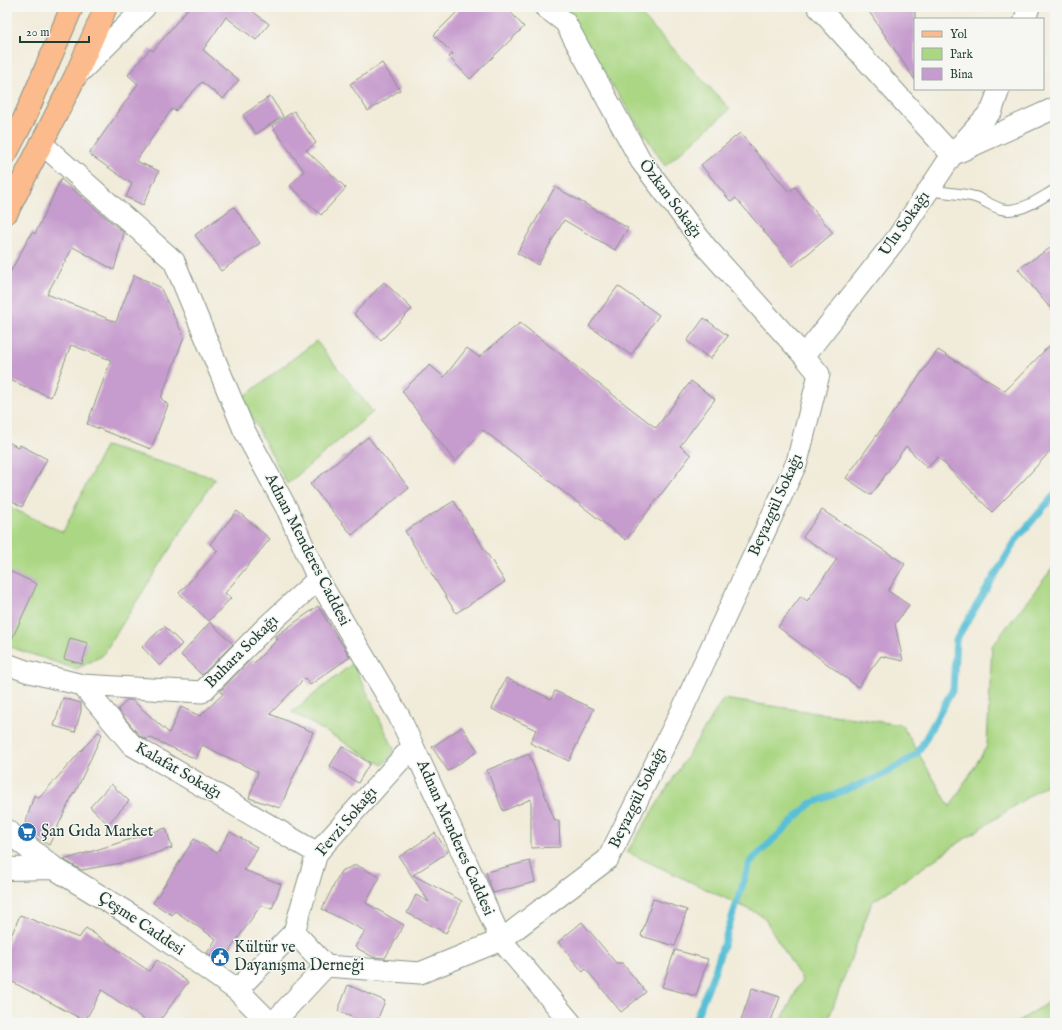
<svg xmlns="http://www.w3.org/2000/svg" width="1062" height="1030" font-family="'IM FELL English',serif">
  <rect width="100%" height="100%" fill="#f6f6f2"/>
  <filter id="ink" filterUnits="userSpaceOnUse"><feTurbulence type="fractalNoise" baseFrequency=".025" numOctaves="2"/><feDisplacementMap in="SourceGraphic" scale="8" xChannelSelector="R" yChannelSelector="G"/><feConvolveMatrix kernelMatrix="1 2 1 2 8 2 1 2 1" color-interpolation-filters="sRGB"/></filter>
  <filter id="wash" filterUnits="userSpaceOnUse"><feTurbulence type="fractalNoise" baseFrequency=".012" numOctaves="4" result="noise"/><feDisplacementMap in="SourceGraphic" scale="16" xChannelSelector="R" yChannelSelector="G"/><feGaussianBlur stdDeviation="0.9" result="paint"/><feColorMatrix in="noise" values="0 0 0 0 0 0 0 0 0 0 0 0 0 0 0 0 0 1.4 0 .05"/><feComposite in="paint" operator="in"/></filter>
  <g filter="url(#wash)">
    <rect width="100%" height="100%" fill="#f1ebd9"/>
    <path fill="#abd784" stroke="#658a5c" d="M 559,7 L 634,7 L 730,109 L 665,166 L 565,13 Z
      M 316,341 L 373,412 L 287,484 L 242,398 Z
      M 105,446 L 215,478 L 102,656 L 76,669 L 7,646 L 7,506 L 63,532 Z
      M 1055,565 L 1055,779 L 972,834 L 872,902 L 827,1023 L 780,1023 L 802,980 L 763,916 L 627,852 L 723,699 L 902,725 L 950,807 L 987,746 L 992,646 Z
      M 353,663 L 395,751 L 383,765 L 292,712 Z
      M 1055,998 L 1055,1023 L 1016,1023 Z"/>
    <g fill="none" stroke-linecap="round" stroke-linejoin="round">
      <path stroke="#59bfd6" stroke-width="7" d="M 694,1023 L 715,970 L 750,862 L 810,804 L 881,776 L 917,754 L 953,689 L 956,640 L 1016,540 L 1055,494"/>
    </g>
    <g id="blocks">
      <path fill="#c69bcd" d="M 189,7 L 247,7 L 269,24 L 256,40 L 226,17 L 203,50 L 239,80 L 223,99 L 202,82 L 175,111 L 172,109 L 136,161 L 159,171 L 143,205 L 126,197 L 132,184 L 89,154 L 138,84 L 128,75 L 150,49 L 153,51 Z
        M 462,7 L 506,7 L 524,27 L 470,79 L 449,57 L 453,54 L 434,35 Z
        M 866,7 L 915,7 L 915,80 Z
        M 382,63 L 400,90 L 368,111 L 350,84 Z
        M 270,96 L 283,116 L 256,134 L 243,115 Z
        M 294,111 L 316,143 L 306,150 L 346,188 L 321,215 L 290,186 L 304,171 L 272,126 Z
        M 740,133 L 789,192 L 795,187 L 833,233 L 793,266 L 736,198 L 731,202 L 701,165 Z
        M 61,179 L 124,233 L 114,270 L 73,247 L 47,294 L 116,322 L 134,275 L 160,287 L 184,337 L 161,398 L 168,405 L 151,449 L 87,424 L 111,360 L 71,345 L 51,397 L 7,379 L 7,278 L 32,232 L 35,234 Z
        M 555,187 L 628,228 L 615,250 L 564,220 L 538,265 L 517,253 Z
        M 234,207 L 260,243 L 221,271 L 195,235 Z
        M 1055,245 L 1055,314 L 1018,269 Z
        M 384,282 L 412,309 L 381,340 L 354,314 Z
        M 618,286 L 659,315 L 631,355 L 589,326 Z
        M 704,318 L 728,336 L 710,359 L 687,341 Z
        M 520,323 L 656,428 L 691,381 L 715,399 L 680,446 L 691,455 L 626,540 L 483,430 L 455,462 L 402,391 L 430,365 L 444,377 L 467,348 L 479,357 Z
        M 1055,340 L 1055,446 L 1023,481 L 992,512 L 938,457 L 927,468 L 906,446 L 871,495 L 846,478 L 938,350 L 1005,391 Z
        M 368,437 L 409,488 L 352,535 L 310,484 Z
        M 7,441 L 19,448 L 20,445 L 47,459 L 22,507 L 7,498 Z
        M 454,501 L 505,582 L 456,613 L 405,531 Z
        M 822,510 L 905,564 L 888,591 L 909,605 L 895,624 L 903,661 L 881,656 L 858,687 L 778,627 L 801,596 L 807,601 L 837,559 L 803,537 Z
        M 237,511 L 270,539 L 225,593 L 231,598 L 209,621 L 179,593 L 218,551 L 210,544 Z
        M 7,570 L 37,584 L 7,650 Z
        M 318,606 L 350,657 L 310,685 L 305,678 L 270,714 L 313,732 L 280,808 L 249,798 L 258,772 L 202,745 L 196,759 L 149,737 L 147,740 L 140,736 L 118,710 L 127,700 L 132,700 L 169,733 L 181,707 L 200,716 L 223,694 L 220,691 L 250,660 L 254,663 L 278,639 L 276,636 Z
        M 210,622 L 233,644 L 202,675 L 181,655 Z
        M 164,626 L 182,644 L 160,666 L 142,647 Z
        M 70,638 L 88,643 L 82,664 L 64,659 Z
        M 506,678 L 551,699 L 555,691 L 594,709 L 569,761 L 530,743 L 536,730 L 492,709 Z
        M 63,698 L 81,703 L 81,711 L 75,732 L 54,726 Z
        M 462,727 L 478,751 L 448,771 L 432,747 Z
        M 98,732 L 102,734 L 75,793 L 74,792 L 49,845 L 38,839 L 24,828 L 34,795 L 39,798 Z
        M 342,746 L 370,763 L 358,783 L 330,766 Z
        M 529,754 L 555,821 L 559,821 L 560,847 L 531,848 L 531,799 L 503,811 L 487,770 Z
        M 111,784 L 129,801 L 108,824 L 90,807 Z
        M 166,828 L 172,848 L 126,862 L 82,870 L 64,860 Z
        M 230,832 L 257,847 L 244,870 L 281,884 L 272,909 L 261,905 L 221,963 L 207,953 L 216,939 L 175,911 L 172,915 L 153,903 L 194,839 L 217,853 Z
        M 435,833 L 448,852 L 413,875 L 462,901 L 446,933 L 407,913 L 416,895 L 429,902 L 399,857 Z
        M 530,861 L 535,882 L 493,893 L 486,872 Z
        M 356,865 L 380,877 L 366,903 L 404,925 L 385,958 L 373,957 L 355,947 L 365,931 L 322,909 L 341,871 Z
        M 653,899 L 687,910 L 675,946 L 641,936 Z
        M 20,915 L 79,938 L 86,928 L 149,971 L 157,960 L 188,982 L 158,1023 L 149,1023 L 102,990 L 85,1021 L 7,979 L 7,946 Z
        M 582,922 L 616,963 L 622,963 L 646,992 L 621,1012 L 586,969 L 583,972 L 558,942 Z
        M 675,950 L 708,959 L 696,996 L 662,987 Z
        M 348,985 L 385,1001 L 376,1023 L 365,1023 L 338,1011 Z
        M 752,988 L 780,997 L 770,1023 L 740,1023 Z"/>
    </g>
  </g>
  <g filter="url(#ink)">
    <use href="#blocks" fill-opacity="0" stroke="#889486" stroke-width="1"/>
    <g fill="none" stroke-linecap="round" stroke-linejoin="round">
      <g stroke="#889486" stroke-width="12">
        <path id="service" d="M 929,190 C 944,193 960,193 975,197 C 984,200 992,206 1001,209 C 1020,214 1039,199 1055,190"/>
      </g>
      <g stroke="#889486" stroke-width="23">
        <path id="minor" d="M 818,7 L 952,155 L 1055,108
          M 1025,19 L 1029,7
          M 76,76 L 145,7
          M 41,143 L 174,261 L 244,430 L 288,511 L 318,579 L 399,716 L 457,841 L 501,940 L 571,1023
          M 804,356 L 897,238 L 952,155 L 992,110 L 999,89
          M 7,664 L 26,671 L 82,685 L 132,745 L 317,853
          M 82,685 L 202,692 L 264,629 L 318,579
          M 294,932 L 326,966
          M 326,966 L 420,973 L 501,940 L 608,859 L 683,708 L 797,462 L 819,374 L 804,356 L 706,247 L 641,161 L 565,22 L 545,7
          M 237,990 L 294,932 L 317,853 L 413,746
          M 273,1023 L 326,966"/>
      </g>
      <g stroke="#889486" stroke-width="24">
        <path id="tertiary" d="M 7,831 L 54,868 L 137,919 L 237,990 L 270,1023
          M 7,869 L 54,868"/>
      </g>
      <g stroke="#889486" stroke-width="24">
        <path id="primary" d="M 7,152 L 24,119 L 72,7
          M 7,212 L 75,77 L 106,7"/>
      </g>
      <use href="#service" stroke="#fff" stroke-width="10"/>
      <use href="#minor" stroke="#fff" stroke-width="21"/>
      <use href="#tertiary" stroke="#fff" stroke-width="22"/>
      <use href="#primary" stroke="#fbbb8c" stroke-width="22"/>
    </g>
  </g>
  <defs>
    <g id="supermarket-disc" transform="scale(1)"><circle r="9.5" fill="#1f6fb2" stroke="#f6f6f2"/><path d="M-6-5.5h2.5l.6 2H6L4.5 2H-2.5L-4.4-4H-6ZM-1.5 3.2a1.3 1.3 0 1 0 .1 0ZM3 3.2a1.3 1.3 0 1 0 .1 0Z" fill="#fff"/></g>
    <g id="civic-disc" transform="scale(1)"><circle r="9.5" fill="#1f6fb2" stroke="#f6f6f2"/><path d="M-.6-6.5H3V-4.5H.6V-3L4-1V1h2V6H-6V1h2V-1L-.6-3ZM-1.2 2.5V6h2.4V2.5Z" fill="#fff"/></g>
  </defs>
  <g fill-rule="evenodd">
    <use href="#supermarket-disc" x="27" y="832"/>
    <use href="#civic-disc" x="220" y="957"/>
  </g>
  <g text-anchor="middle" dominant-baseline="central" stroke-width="3" stroke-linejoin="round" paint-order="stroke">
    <g font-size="16" fill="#1f3d34" stroke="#f6f6f2">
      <text transform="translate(670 199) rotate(53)">Özkan Sokağı</text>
      <text transform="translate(905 224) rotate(-55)">Ulu Sokağı</text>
      <text transform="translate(776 505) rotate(-66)">Beyazgül Sokağı</text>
      <text transform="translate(307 550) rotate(63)">Adnan Menderes Caddesi</text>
      <text transform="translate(242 652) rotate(-45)">Buhara Sokağı</text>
      <text transform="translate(178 771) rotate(30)">Kalafat Sokağı</text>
      <text transform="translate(638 798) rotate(-64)">Beyazgül Sokağı</text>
      <text transform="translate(347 822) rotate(-50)">Fevzi Sokağı</text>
      <text transform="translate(455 838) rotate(66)">Adnan Menderes Caddesi</text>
      <text transform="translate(141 924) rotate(34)">Çeşme Caddesi</text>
    </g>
    <g font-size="16" fill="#1f3d34" stroke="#f6f6f2" text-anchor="start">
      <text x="41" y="832">Şan Gıda Market</text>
      <text x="234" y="948">Kültür ve<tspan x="234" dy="18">Dayanışma Derneği</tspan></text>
    </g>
  </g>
  <rect width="1062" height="1030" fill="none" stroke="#f6f6f2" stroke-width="24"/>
  <rect x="914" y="18" width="130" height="72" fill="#f6f6f2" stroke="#a0aca6"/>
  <rect x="922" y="31" width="20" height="6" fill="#fbbb8c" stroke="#a0aca6"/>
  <text x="950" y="38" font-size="12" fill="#1f3d34">Yol</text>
  <rect x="922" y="48" width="20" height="12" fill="#abd784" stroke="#a0aca6"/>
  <text x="950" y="58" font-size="12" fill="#1f3d34">Park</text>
  <rect x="922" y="68" width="20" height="12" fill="#c69bcd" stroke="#a0aca6"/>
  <text x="950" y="78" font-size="12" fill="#1f3d34">Bina</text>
  <path d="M20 36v6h69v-6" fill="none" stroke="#1f3d34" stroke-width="2"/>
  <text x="26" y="36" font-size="12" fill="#1f3d34" stroke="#f6f6f2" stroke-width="3" paint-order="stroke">20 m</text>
</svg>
